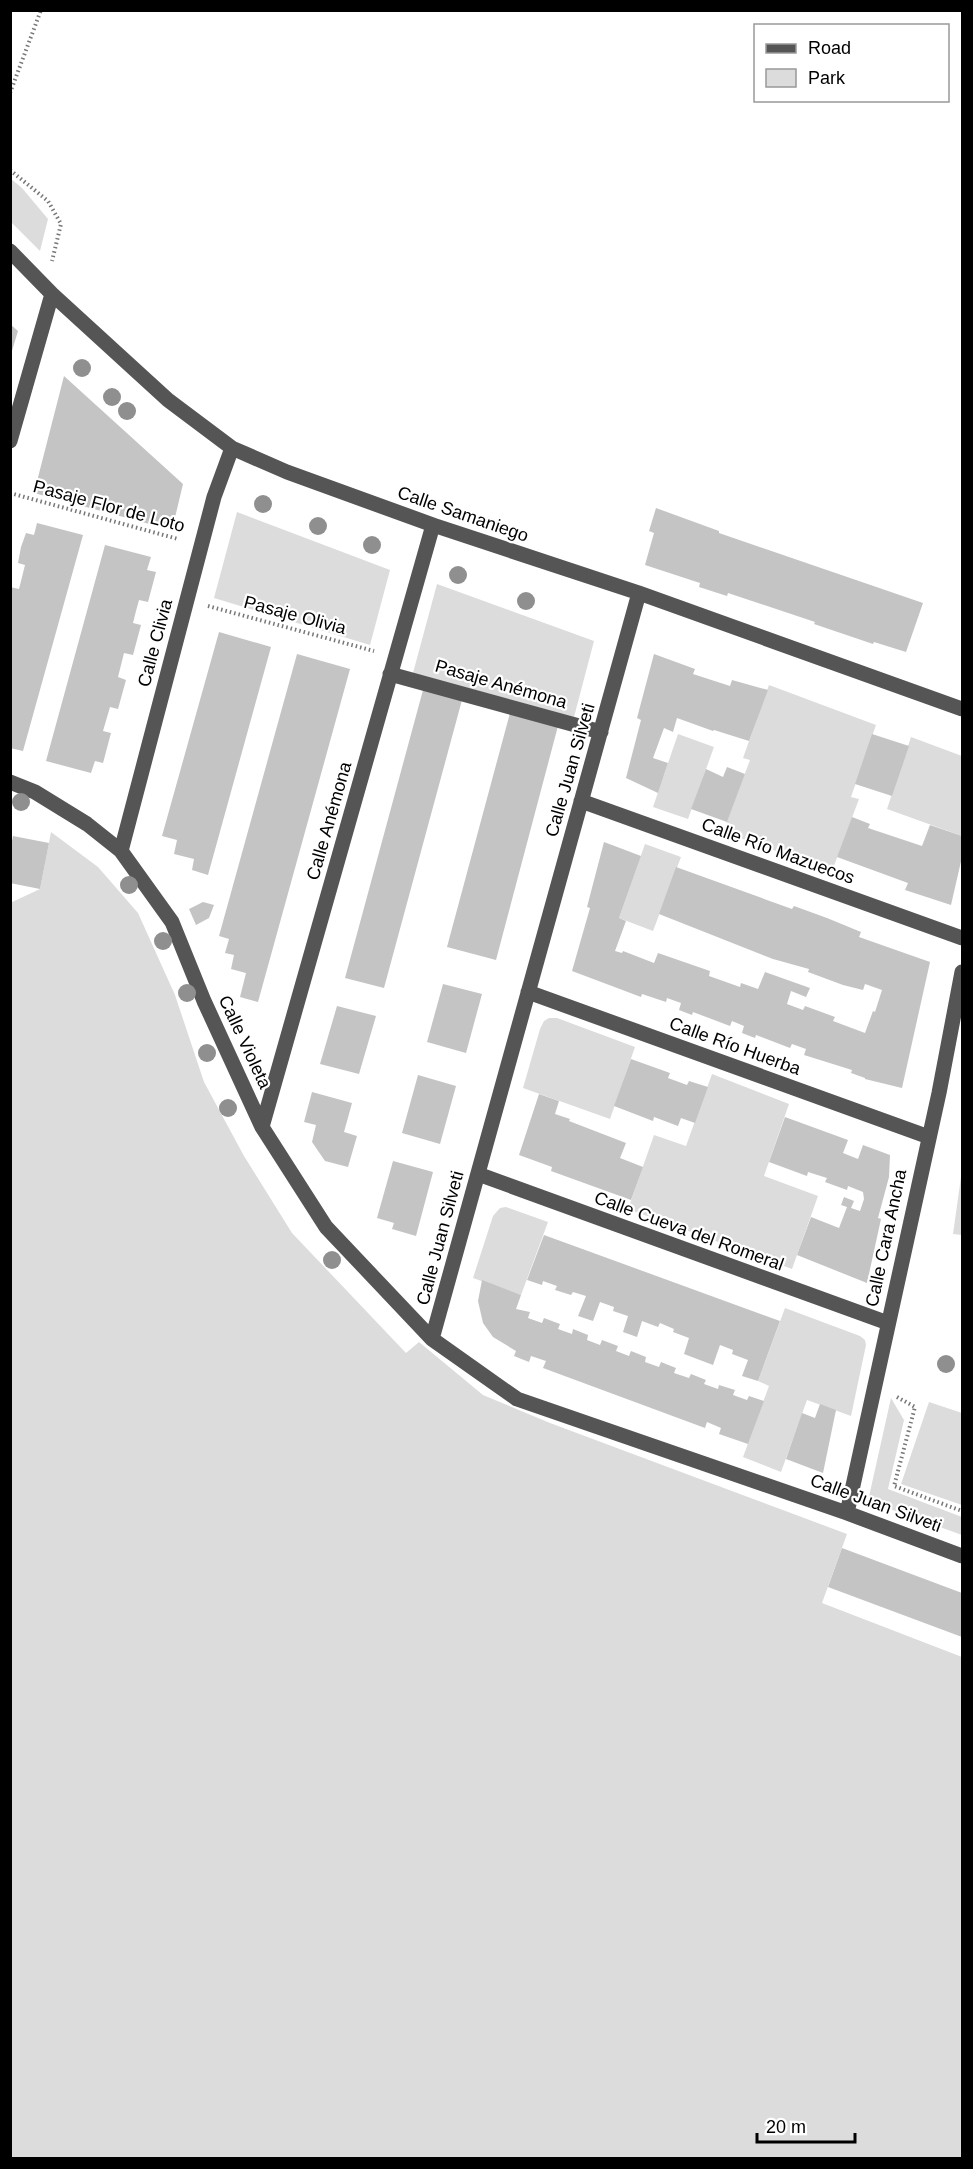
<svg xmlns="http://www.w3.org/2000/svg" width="973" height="2169" font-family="Helvetica,sans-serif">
  <rect width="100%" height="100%" fill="#fff"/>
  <path fill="#dcdcdc" d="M 10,178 L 22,188 L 48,219 L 40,251 L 11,222 Z
    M 237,512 L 390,570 L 370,645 L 214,598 Z
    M 437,584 L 594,641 L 574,717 L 413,673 Z
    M 769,685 L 876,725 L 851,797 L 859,799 L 832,871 L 723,832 L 750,760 L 743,758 Z
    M 678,734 L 714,747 L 688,819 L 653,807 Z
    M 911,737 L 962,756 L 962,836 L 887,809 Z
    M 51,832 L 98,867 L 138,913 L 175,995 L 204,1082 L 244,1156 L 292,1233 L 406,1353 L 419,1342 L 483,1395 L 550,1423 L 847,1534 L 822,1603 L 962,1657 L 962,2158 L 11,2158 L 10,903 L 40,889 Z
    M 645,844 L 681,857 L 653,931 L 619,918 Z
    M 549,1018 L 557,1018 L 635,1047 L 610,1119 L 523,1088 L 540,1029 L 544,1021 Z
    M 712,1074 L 789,1104 L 764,1176 L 818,1196 L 792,1269 L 628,1209 L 654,1135 L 686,1146 Z
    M 962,1170 L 962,1235 L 953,1234 Z
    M 506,1207 L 548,1222 L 521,1295 L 473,1278 L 493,1216 L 500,1208 Z
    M 785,1308 L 860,1336 L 865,1340 L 866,1345 L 851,1416 L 807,1400 L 781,1472 L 743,1457 L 769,1386 L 758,1381 Z
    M 891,1398 L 904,1420 L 888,1489 L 962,1517 L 962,1535 L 868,1501 Z
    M 929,1402 L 962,1413 L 962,1505 L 901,1484 Z"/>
  <path fill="#c4c4c4" d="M 10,324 L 18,331 L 11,354 L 10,354 Z
    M 64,376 L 183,484 L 172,530 L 34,493 Z
    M 656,508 L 719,531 L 719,533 L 923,603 L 906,652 L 874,642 L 873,644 L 814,624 L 815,622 L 728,593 L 727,596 L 699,587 L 700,583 L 645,565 L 654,533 L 649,531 Z
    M 37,523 L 83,535 L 23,751 L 10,748 L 10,587 L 19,589 L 25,565 L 18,563 L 21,547 L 26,533 L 34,535 Z
    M 105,545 L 151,557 L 147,570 L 156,572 L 148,602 L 139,600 L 136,611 L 133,623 L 141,625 L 133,655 L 124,653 L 118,677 L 126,680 L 118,709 L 110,707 L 103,731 L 111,733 L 103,763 L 95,761 L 91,773 L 46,761 Z
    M 219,632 L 271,647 L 208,875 L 192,870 L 194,859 L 174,854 L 177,840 L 162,836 Z
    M 297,654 L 350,669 L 258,1002 L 240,997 L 246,973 L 231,969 L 234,955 L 225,953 L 229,939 L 219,936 Z
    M 654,654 L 695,669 L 693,674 L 730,686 L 732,680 L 768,690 L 749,741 L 714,730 L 713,731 L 677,718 L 673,732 L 664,728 L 653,758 L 668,763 L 658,793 L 626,778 L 641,720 L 637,718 Z
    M 423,690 L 462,700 L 384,988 L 345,978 Z
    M 510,713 L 558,726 L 496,960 L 447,947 Z
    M 872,734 L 909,746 L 892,796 L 855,784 Z
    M 727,767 L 745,774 L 727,822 L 691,809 L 706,769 L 723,777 Z
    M 852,817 L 870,824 L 868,828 L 922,846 L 930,825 L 962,836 L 962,857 L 951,905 L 905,890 L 908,883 L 837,857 Z
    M 13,836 L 49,843 L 40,889 L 10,883 L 10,851 Z
    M 604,842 L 641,856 L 619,918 L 626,921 L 615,951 L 622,953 L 623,951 L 654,963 L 658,953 L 710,971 L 709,976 L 740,987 L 741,983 L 758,989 L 765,972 L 810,988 L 806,997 L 791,991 L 787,1004 L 803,1010 L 805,1006 L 835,1017 L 833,1021 L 865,1033 L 873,1011 L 875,1012 L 882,990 L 865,984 L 863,990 L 843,985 L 808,972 L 809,969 L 773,959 L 659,914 L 676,867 L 792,909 L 794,906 L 827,918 L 861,932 L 859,937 L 930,962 L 902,1088 L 865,1079 L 865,1078 L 851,1073 L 852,1070 L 804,1055 L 806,1049 L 792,1044 L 790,1048 L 756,1035 L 755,1038 L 742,1033 L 744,1026 L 732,1021 L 730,1026 L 693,1012 L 692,1015 L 679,1010 L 681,1003 L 667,998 L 666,1002 L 642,994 L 641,997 L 572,971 L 590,908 L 587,907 Z
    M 203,902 L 214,905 L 209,918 L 196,925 L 189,909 Z
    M 443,984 L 482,994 L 466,1053 L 427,1042 Z
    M 337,1006 L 376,1016 L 359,1074 L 320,1064 Z
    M 631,1059 L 670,1073 L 668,1078 L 687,1085 L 689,1081 L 708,1087 L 695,1123 L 681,1118 L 678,1126 L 654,1117 L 653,1121 L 614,1106 Z
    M 418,1075 L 456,1086 L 440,1144 L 402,1133 Z
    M 312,1092 L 352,1103 L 344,1132 L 357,1136 L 348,1167 L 325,1161 L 312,1142 L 316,1125 L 304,1122 Z
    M 539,1094 L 559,1101 L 555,1114 L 570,1119 L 569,1121 L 626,1143 L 620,1158 L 643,1167 L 631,1200 L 551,1171 L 552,1167 L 519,1155 Z
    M 785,1117 L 848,1140 L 843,1153 L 858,1159 L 863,1145 L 890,1155 L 889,1177 L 878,1218 L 881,1219 L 867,1283 L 797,1255 L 811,1217 L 839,1228 L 847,1207 L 841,1205 L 844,1197 L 854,1201 L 851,1208 L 860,1211 L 864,1199 L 863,1192 L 848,1186 L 847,1190 L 825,1182 L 827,1178 L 808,1172 L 807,1176 L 769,1162 Z
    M 393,1161 L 433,1172 L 416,1236 L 392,1229 L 394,1223 L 377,1218 Z
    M 544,1235 L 780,1321 L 758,1381 L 742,1376 L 748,1360 L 732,1354 L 733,1350 L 720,1345 L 713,1365 L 684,1354 L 689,1338 L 673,1332 L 674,1329 L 660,1323 L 658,1327 L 642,1321 L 637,1337 L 623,1332 L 628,1316 L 613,1311 L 614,1307 L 600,1302 L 593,1321 L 578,1316 L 586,1296 L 573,1292 L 571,1295 L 555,1290 L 557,1286 L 543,1281 L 542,1285 L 527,1280 Z
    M 482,1280 L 521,1295 L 516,1309 L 530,1312 L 528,1318 L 542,1323 L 544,1318 L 560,1324 L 558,1329 L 572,1334 L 573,1329 L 588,1335 L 587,1340 L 600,1345 L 602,1340 L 618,1346 L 616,1351 L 629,1356 L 631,1351 L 646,1357 L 645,1362 L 659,1367 L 661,1362 L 676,1368 L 674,1373 L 689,1378 L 691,1374 L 706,1380 L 704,1384 L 718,1389 L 719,1385 L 735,1390 L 733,1395 L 747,1400 L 749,1396 L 764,1401 L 748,1444 L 719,1434 L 721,1428 L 707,1422 L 705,1428 L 543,1368 L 546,1361 L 531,1356 L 529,1362 L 514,1356 L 516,1351 L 493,1337 L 483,1323 L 478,1301 Z
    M 820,1404 L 836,1410 L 823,1473 L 786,1459 L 802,1413 L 815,1418 Z
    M 842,1548 L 962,1593 L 962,1637 L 828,1587 Z"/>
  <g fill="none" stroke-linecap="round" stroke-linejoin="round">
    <path stroke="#777" stroke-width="4" stroke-dasharray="1.5 3" stroke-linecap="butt" d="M 10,93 L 41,10
      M 10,170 L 48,201 L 61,224 L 52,261
      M 10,493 L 178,539
      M 208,606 L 374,651
      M 897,1397 L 915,1407 L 894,1486 L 962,1511"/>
    <path stroke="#555" stroke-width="15" d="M 10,251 L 52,294 L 168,400 L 232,448 L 287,472 L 433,525 L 639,593 L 962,709
      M 10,441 L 52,294
      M 390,674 L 601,732
      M 10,782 L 35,792 L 87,824 L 121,851 L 172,922 L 204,1001 L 262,1127 L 326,1227 L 432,1339 L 517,1399 L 847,1513 L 962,1556
      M 581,801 L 962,938
      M 121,851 L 214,497 L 232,448
      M 528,992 L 929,1137
      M 262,1127 L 433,525
      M 478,1174 L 888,1323
      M 432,1339 L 639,593
      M 847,1513 L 939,1093 L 962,972"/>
  </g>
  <g fill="#8f8f8f">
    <circle cx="82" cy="368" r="9"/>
    <circle cx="112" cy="397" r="9"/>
    <circle cx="127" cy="411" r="9"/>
    <circle cx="263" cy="504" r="9"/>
    <circle cx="318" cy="526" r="9"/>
    <circle cx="372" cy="545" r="9"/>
    <circle cx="458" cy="575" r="9"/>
    <circle cx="526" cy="601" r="9"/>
    <circle cx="21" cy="802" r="9"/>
    <circle cx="129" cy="885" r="9"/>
    <circle cx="163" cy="941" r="9"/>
    <circle cx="187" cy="993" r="9"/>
    <circle cx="207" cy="1053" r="9"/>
    <circle cx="228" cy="1108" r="9"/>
    <circle cx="332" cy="1260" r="9"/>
    <circle cx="946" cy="1364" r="9"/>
  </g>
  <g text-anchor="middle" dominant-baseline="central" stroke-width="4.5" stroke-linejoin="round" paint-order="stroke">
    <g font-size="18" fill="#000" stroke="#fff">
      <text transform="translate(109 506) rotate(15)">Pasaje Flor de Loto</text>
      <text transform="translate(463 514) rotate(19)">Calle Samaniego</text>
      <text transform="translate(295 615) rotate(15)">Pasaje Olivia</text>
      <text transform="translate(155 643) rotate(-75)">Calle Clivia</text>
      <text transform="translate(501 684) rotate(16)">Pasaje Anémona</text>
      <text transform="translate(570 770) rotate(-74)">Calle Juan Silveti</text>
      <text transform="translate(329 821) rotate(-74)">Calle Anémona</text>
      <text transform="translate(778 851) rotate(20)">Calle Río Mazuecos</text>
      <text transform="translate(245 1042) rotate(65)">Calle Violeta</text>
      <text transform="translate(735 1046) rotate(20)">Calle Río Huerba</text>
      <text transform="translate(689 1231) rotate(20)">Calle Cueva del Romeral</text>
      <text transform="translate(440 1238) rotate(-75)">Calle Juan Silveti</text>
      <text transform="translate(886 1238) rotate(-78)">Calle Cara Ancha</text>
      <text transform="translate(876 1503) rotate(20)">Calle Juan Silveti</text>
    </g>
  </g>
  <rect width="973" height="2169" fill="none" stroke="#000000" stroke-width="24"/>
  <rect x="754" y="24" width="195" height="78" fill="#ffffff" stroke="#999999" stroke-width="1.5"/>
  <rect x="766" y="44" width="30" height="9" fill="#555555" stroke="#999999" stroke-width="1.5"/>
  <text x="808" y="54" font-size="18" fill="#000000">Road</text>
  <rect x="766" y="69" width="30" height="18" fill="#dcdcdc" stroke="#999999" stroke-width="1.5"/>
  <text x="808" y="84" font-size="18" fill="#000000">Park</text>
  <path d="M757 2133v9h98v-9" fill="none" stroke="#000000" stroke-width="3"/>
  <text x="766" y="2133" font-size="18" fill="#000000" stroke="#ffffff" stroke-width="4.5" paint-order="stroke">20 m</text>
</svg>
